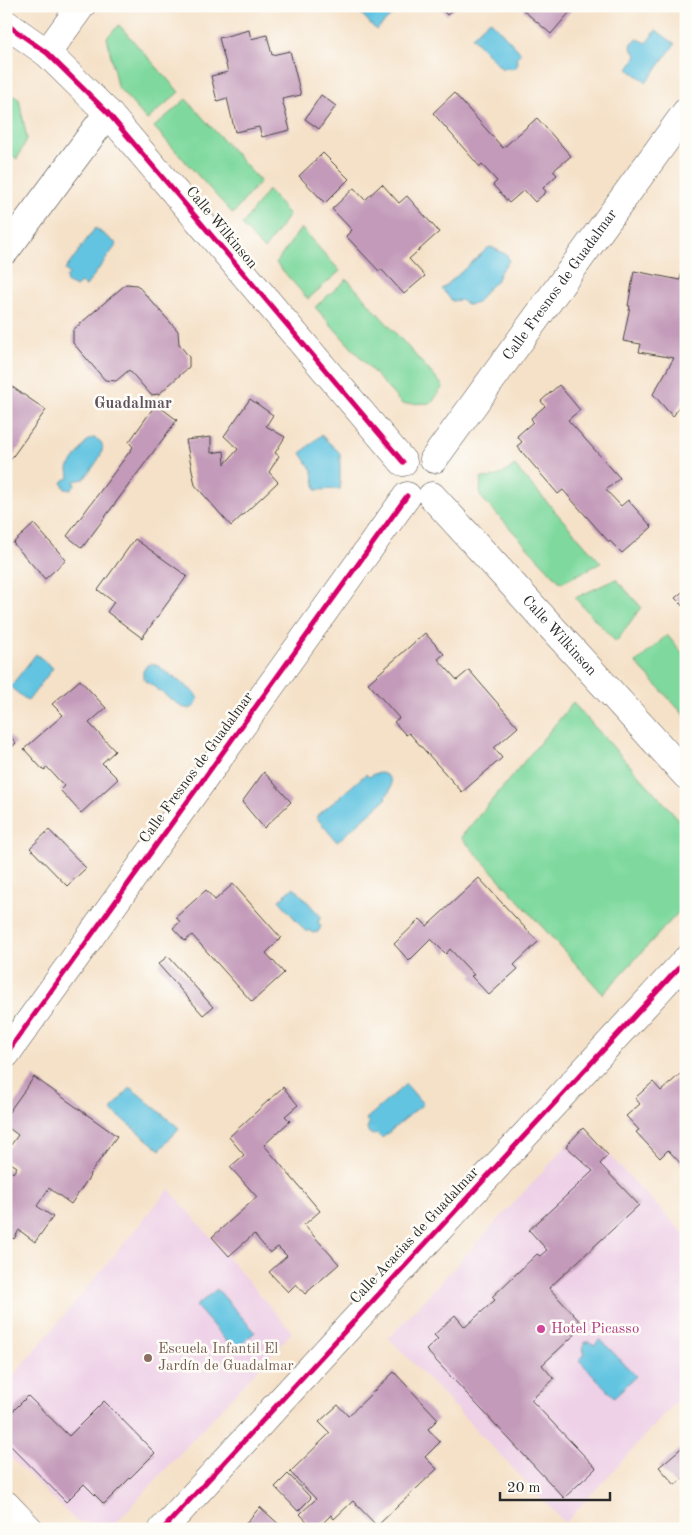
<svg xmlns="http://www.w3.org/2000/svg" width="692" height="1535" font-family="'Old Standard TT',serif">
  <rect width="100%" height="100%" fill="#fdfcf7"/>
  <filter id="ink" filterUnits="userSpaceOnUse"><feTurbulence type="fractalNoise" baseFrequency=".02" numOctaves="2"/><feDisplacementMap in="SourceGraphic" scale="10" xChannelSelector="R" yChannelSelector="G"/><feConvolveMatrix kernelMatrix="1 2 1 2 8 2 1 2 1" color-interpolation-filters="sRGB"/></filter>
  <filter id="wash" filterUnits="userSpaceOnUse"><feTurbulence type="fractalNoise" baseFrequency=".0096" numOctaves="4" result="noise"/><feDisplacementMap in="SourceGraphic" scale="20" xChannelSelector="R" yChannelSelector="G"/><feGaussianBlur stdDeviation="1.12" result="paint"/><feColorMatrix in="noise" values="0 0 0 0 0 0 0 0 0 0 0 0 0 0 0 0 0 1.4 0 .05"/><feComposite in="paint" operator="in"/></filter>
  <g filter="url(#wash)">
    <rect width="100%" height="100%" fill="#f5e1c8"/>
    <path fill="#eed0e7" d="M 583,1128 L 686,1236 L 686,1391 L 565,1523 L 389,1338 Z
      M 169,1189 L 292,1332 L 115,1524 L 77,1522 L 6,1453 L 6,1385 Z"/>
    <path fill="#7fd99f" stroke="#558265" d="M 119,25 L 179,92 L 147,120 L 117,86 L 107,37 Z
      M 6,91 L 19,99 L 27,139 L 17,159 L 6,151 Z
      M 186,99 L 260,181 L 233,214 L 154,127 Z
      M 268,190 L 289,215 L 264,250 L 242,225 Z
      M 301,228 L 340,271 L 308,299 L 276,263 Z
      M 347,279 L 443,386 L 432,403 L 402,404 L 315,307 Z
      M 514,465 L 601,563 L 561,583 L 480,496 L 481,478 C 495,478 504,475 514,465 Z
      M 616,579 L 641,607 L 616,642 L 575,598 Z
      M 667,635 L 686,657 L 686,717 L 636,663 Z
      M 573,703 L 686,827 L 686,904 L 603,994 L 461,837 Z"/>
    <path fill="#62c4e1" stroke="#467886" d="M 363,6 L 402,6 L 376,30 L 358,10 Z
      M 490,20 L 521,53 L 516,58 L 518,64 L 515,68 L 510,69 L 506,67 L 503,70 L 472,37 Z
      M 656,30 L 675,44 L 647,82 L 628,69 L 637,56 L 631,48 L 632,43 L 638,39 L 647,43 Z
      M 95,228 L 117,244 L 86,286 L 81,283 L 76,287 L 67,283 L 66,277 L 69,274 L 65,270 Z
      M 491,247 L 507,255 L 509,261 L 500,272 L 496,282 L 488,288 L 477,303 L 469,305 L 460,300 L 452,301 L 442,289 L 488,248 Z
      M 321,435 L 340,453 L 340,489 L 316,490 L 313,472 L 301,453 Z
      M 93,438 C 116,443 91,469 84,479 L 74,481 L 75,485 L 71,490 L 65,489 L 62,483 L 64,480 L 69,478 L 68,468 L 88,440 Z
      M 36,654 L 53,668 L 28,701 L 10,687 Z
      M 151,664 L 157,665 L 194,692 L 198,699 L 196,705 L 190,709 L 182,707 L 146,681 L 143,677 L 143,671 L 147,665 Z
      M 381,773 C 393,776 394,788 386,796 L 387,798 L 337,842 L 316,817 L 366,774 L 369,777 L 374,774 Z
      M 294,887 L 322,918 L 318,921 L 321,927 L 318,932 L 313,933 L 309,930 L 306,932 L 279,900 Z
      M 406,1084 L 423,1104 L 382,1138 L 377,1133 L 373,1135 L 369,1133 L 367,1129 L 369,1123 L 366,1119 Z
      M 130,1087 L 179,1128 L 160,1150 L 111,1110 Z
      M 217,1289 L 255,1332 L 234,1350 L 196,1306 Z
      M 600,1339 L 636,1376 L 614,1397 L 579,1360 L 585,1354 L 582,1348 L 585,1342 L 589,1342 L 595,1345 Z"/>
    <g id="blocks">
      <path fill="#c39ab9" d="M 439,6 L 458,6 L 447,15 Z
        M 526,6 L 575,6 L 551,34 L 523,10 Z
        M 249,30 L 251,39 L 267,35 L 272,55 L 290,51 L 301,95 L 282,99 L 290,130 L 262,137 L 259,127 L 235,132 L 227,98 L 217,101 L 211,76 L 228,72 L 219,38 Z
        M 454,93 L 503,148 L 537,118 L 571,156 L 553,171 L 557,175 L 543,188 L 546,192 L 535,202 L 524,190 L 509,203 L 493,185 L 497,181 L 482,165 L 480,167 L 433,113 Z
        M 321,95 L 336,106 L 319,129 L 305,119 Z
        M 323,153 L 349,179 L 325,203 L 299,176 Z
        M 382,184 L 399,203 L 407,196 L 439,232 L 409,259 L 425,276 L 404,294 L 381,269 L 379,271 L 346,236 L 352,230 L 332,209 L 354,188 L 365,200 Z
        M 634,271 L 680,280 L 682,272 L 686,273 L 686,394 L 673,417 L 653,394 L 674,358 L 639,352 L 641,344 L 623,341 L 630,306 L 628,306 Z
        M 126,284 L 137,285 L 178,331 L 179,344 L 189,357 L 189,367 L 159,394 L 151,395 L 129,370 L 116,381 L 105,380 L 73,343 L 73,330 Z
        M 8,384 L 46,410 L 6,466 L 6,387 Z
        M 559,385 L 580,410 L 568,420 L 620,478 L 606,490 L 621,506 L 628,500 L 652,527 L 622,553 L 610,541 L 609,542 L 563,490 L 558,494 L 517,446 L 522,442 L 517,436 L 533,422 L 531,418 L 545,406 L 541,401 Z
        M 250,399 L 273,415 L 266,426 L 285,437 L 275,453 L 279,456 L 269,472 L 278,482 L 231,526 L 195,485 L 186,440 L 211,437 L 211,453 L 224,451 L 225,464 L 238,449 L 224,436 Z
        M 156,404 L 177,420 L 82,548 L 67,536 L 133,447 L 129,442 Z
        M 34,524 L 66,560 L 45,579 L 13,543 Z
        M 135,539 L 187,576 L 142,638 L 107,612 L 114,602 L 98,590 Z
        M 686,589 L 686,609 L 675,598 Z
        M 425,633 L 444,654 L 438,659 L 457,680 L 469,670 L 518,727 L 494,748 L 502,758 L 462,792 L 409,733 L 406,735 L 394,722 L 399,718 L 368,683 Z
        M 80,680 L 106,708 L 89,723 L 115,751 L 102,763 L 118,779 L 81,813 L 60,790 L 64,786 L 47,767 L 44,771 L 24,749 L 63,715 L 52,704 Z
        M 6,732 L 16,743 L 6,753 Z
        M 264,772 L 291,802 L 264,828 L 242,802 Z
        M 49,830 L 86,868 L 67,886 L 30,848 Z
        M 479,878 L 538,942 L 514,965 L 518,969 L 489,995 L 471,976 L 474,975 L 450,949 L 446,954 L 431,939 L 409,961 L 394,944 L 420,919 L 427,926 Z
        M 233,884 L 281,938 L 266,953 L 284,973 L 252,1002 L 192,935 L 185,941 L 173,928 L 180,922 L 176,917 L 206,890 L 215,900 Z
        M 168,956 L 213,1007 L 203,1015 L 158,964 Z
        M 686,1069 L 686,1169 L 668,1150 L 660,1158 L 636,1132 L 639,1130 L 626,1116 L 640,1104 L 635,1098 L 653,1082 L 661,1091 Z
        M 34,1077 L 117,1136 L 89,1175 L 90,1176 L 71,1204 L 49,1188 L 37,1206 L 53,1217 L 35,1242 L 19,1230 L 14,1239 L 6,1234 L 6,1167 L 13,1173 L 17,1167 L 6,1160 L 6,1152 L 18,1135 L 6,1126 L 6,1116 Z
        M 283,1087 L 298,1105 L 285,1116 L 290,1121 L 264,1145 L 320,1211 L 304,1225 L 339,1264 L 305,1294 L 296,1284 L 288,1292 L 269,1272 L 287,1256 L 278,1247 L 270,1253 L 254,1234 L 229,1256 L 212,1237 L 257,1197 L 230,1167 L 244,1155 L 229,1137 Z
        M 583,1128 L 608,1155 L 600,1164 L 639,1205 L 549,1288 L 584,1326 L 542,1365 L 554,1379 L 531,1400 L 596,1468 L 564,1498 L 426,1350 L 438,1339 L 434,1335 L 455,1315 L 465,1327 L 495,1300 L 492,1297 L 537,1254 L 540,1256 L 547,1250 L 529,1230 L 593,1171 L 566,1146 Z
        M 394,1372 L 438,1419 L 428,1429 L 440,1442 L 425,1457 L 437,1469 L 377,1526 L 353,1501 L 334,1519 L 331,1515 L 317,1529 L 314,1529 L 300,1514 L 316,1499 L 290,1472 L 330,1433 L 319,1422 L 338,1405 L 348,1416 Z
        M 28,1396 L 69,1436 L 104,1401 L 155,1453 L 104,1504 L 84,1484 L 66,1502 L 6,1441 L 6,1418 Z
        M 686,1444 L 686,1476 L 675,1485 L 659,1467 Z
        M 288,1474 L 311,1498 L 298,1511 L 275,1487 Z
        M 260,1507 L 284,1529 L 241,1529 Z"/>
    </g>
  </g>
  <g filter="url(#ink)">
    <use href="#blocks" fill-opacity="0" stroke="#494643" stroke-width="1"/>
    <g fill="none" stroke-linecap="round" stroke-linejoin="round">
      <g stroke="#494643" stroke-width="29">
        <g id="minor">
          <path d="M 6,24 L 47,53 L 108,113 L 403,462"/>
          <path d="M 47,53 L 81,6"/>
          <path d="M 6,250 L 108,113"/>
          <path id="s1" d="M 434,459 L 686,112"/>
          <path id="s2" d="M 432,496 L 686,775"/>
          <path d="M 6,1054 L 407,496"/>
          <path d="M 6,1505 L 29,1529"/>
          <path d="M 163,1529 L 686,960"/>
        </g>
      </g>
      <use href="#minor" stroke="#fff" stroke-width="28"/>
      <g stroke="#fdfcf7" stroke-width="8">
        <path id="cycleway" d="M 6,24 L 47,53 L 108,113 L 403,462
          M 6,1054 L 407,496
          M 163,1529 L 686,960"/>
      </g>
      <use href="#cycleway" stroke="#d6006c" stroke-width="5"/>
    </g>
  </g>
  <circle fill="#d1479c" stroke="#fdfcf7" stroke-width="2" cx="541" cy="1329" r="5"/>
  <circle fill="#8d6e63" stroke="#fdfcf7" stroke-width="2" cx="148" cy="1358" r="5"/>
  <g text-anchor="middle" dominant-baseline="central" stroke-width="5" stroke-linejoin="round" paint-order="stroke">
    <g font-size="15" fill="#2b2b2b" stroke="#fdfcf7">
      <text transform="translate(221 228) rotate(50)">Calle Wilkinson</text>
      <text stroke="none"><textPath href="#s1" startOffset="215">Calle Fresnos de Guadalmar</textPath></text>
      <text stroke="none"><textPath href="#s2" startOffset="189">Calle Wilkinson</textPath></text>
      <text transform="translate(197 768) rotate(-54)">Calle Fresnos de Guadalmar</text>
      <text transform="translate(415 1236) rotate(-47)">Calle Acacias de Guadalmar</text>
    </g>
    <g font-size="15" fill="#b23c85" stroke="#fdfcf7" text-anchor="start">
      <text x="551" y="1329">Hotel Picasso</text>
    </g>
    <g font-size="15" fill="#785e54" stroke="#fdfcf7" text-anchor="start">
      <text x="158" y="1349">Escuela Infantil El<tspan x="158" dy="17">Jardín de Guadalmar</tspan></text>
    </g>
    <g font-size="16" font-weight="bold" fill="#60525d" stroke="#fdfcf7">
      <text x="133" y="404">Guadalmar</text>
    </g>
  </g>
  <rect width="692" height="1535" fill="none" stroke="#fdfcf7" stroke-width="25"/>
  <path d="M500 1492v8h110v-8" fill="none" stroke="#2b2b2b" stroke-width="2.5"/>
  <text x="507" y="1492" font-size="15" fill="#2b2b2b" stroke="#fdfcf7" stroke-width="4" paint-order="stroke">20 m</text>
</svg>
